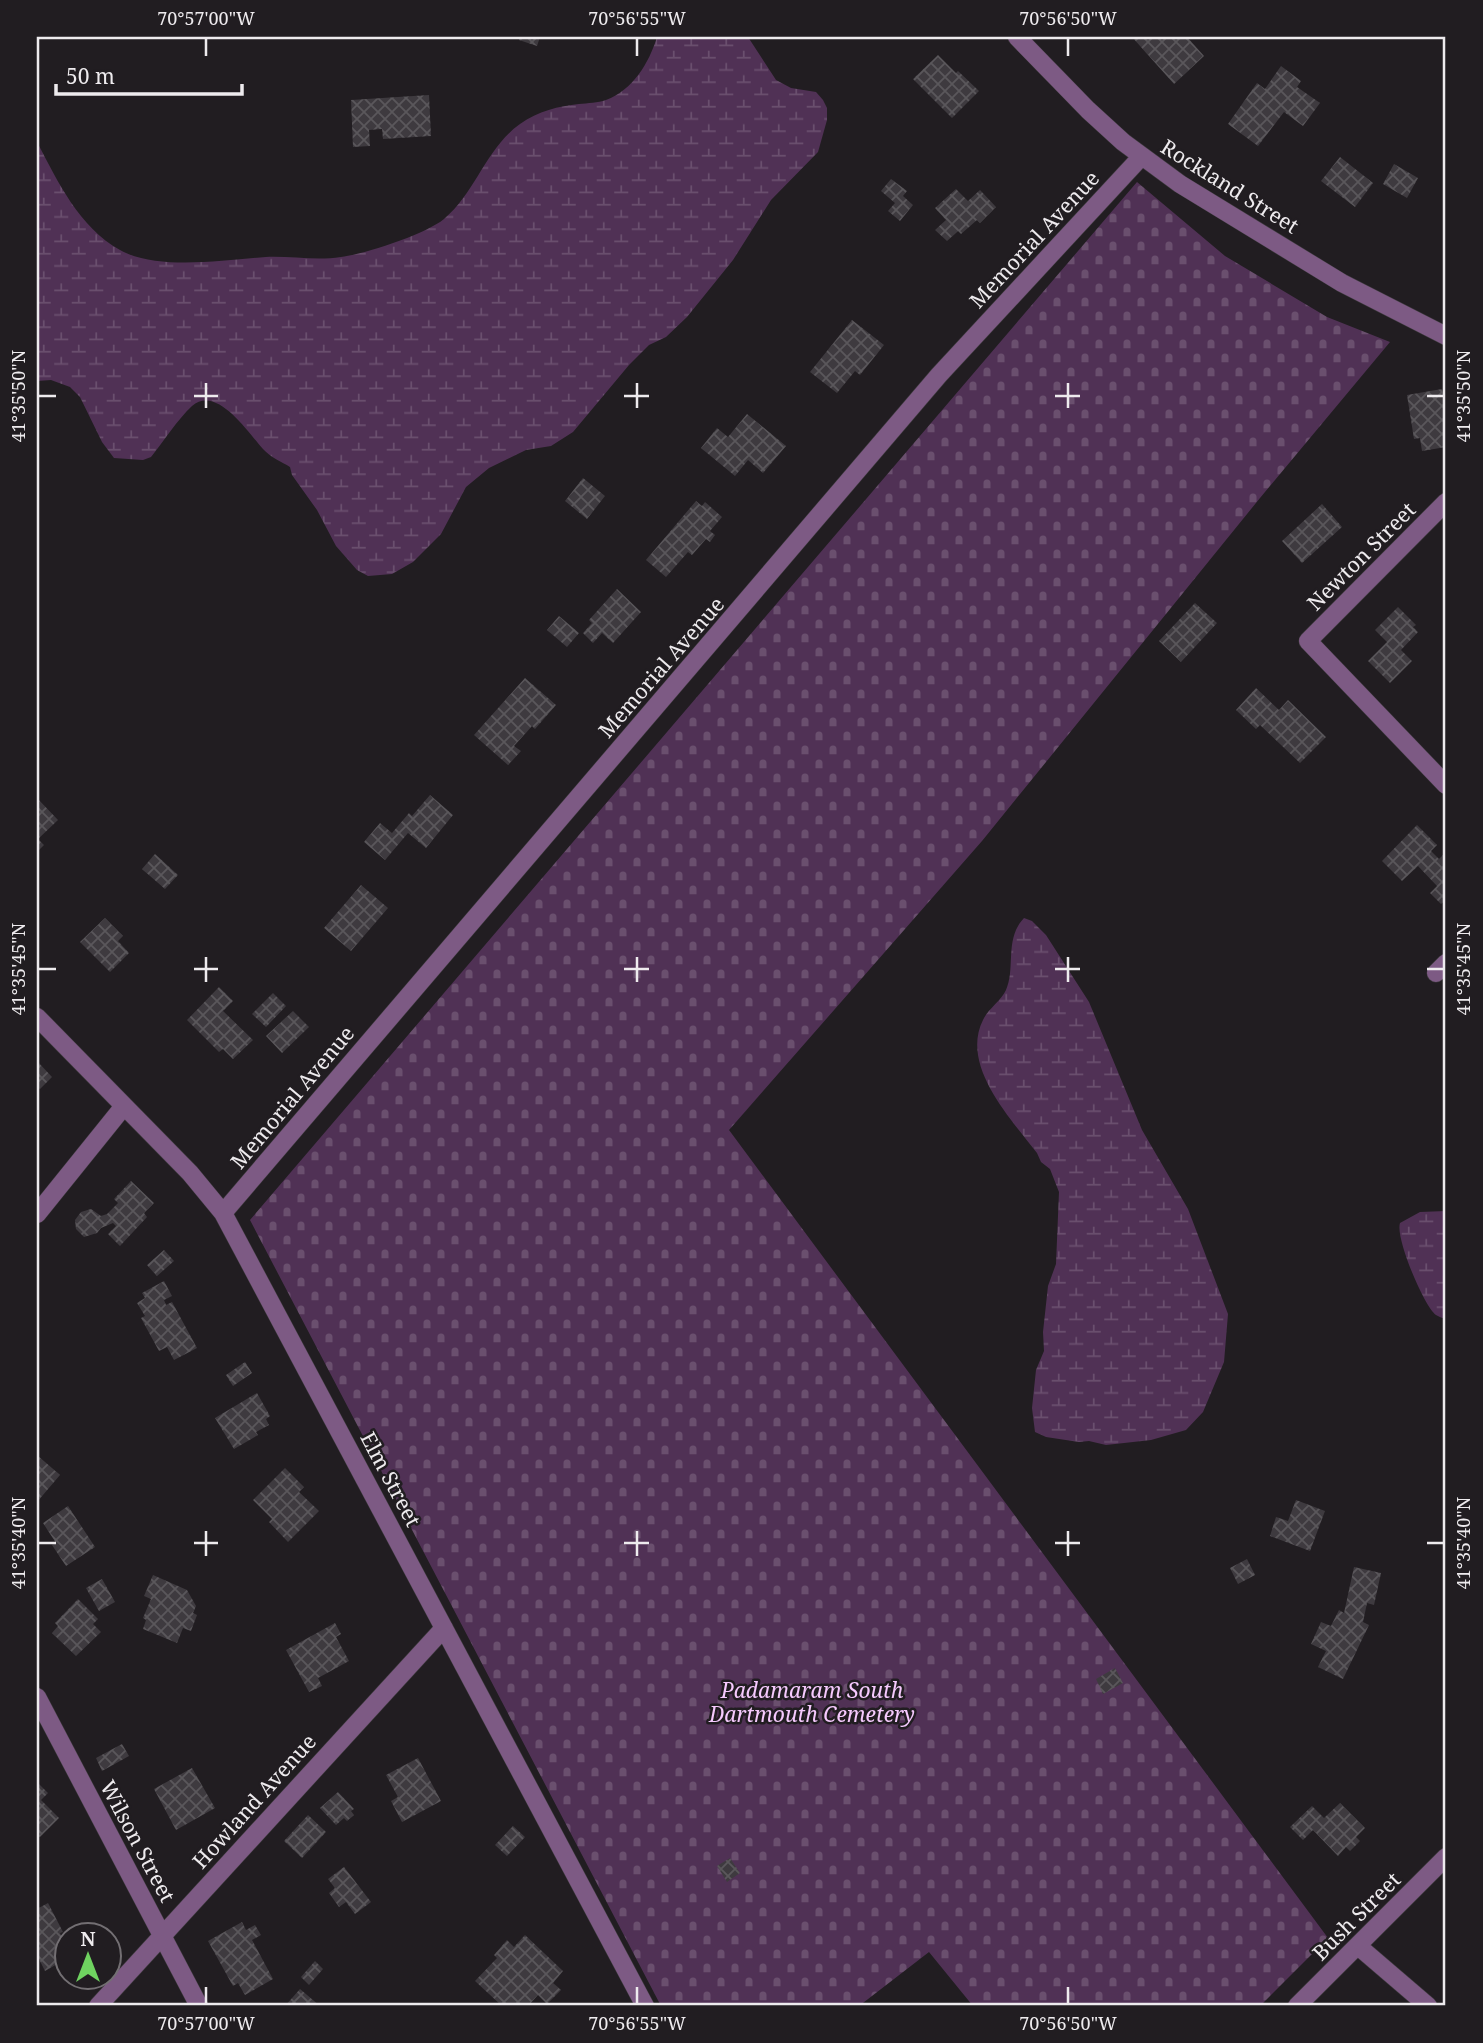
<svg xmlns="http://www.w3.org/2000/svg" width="1483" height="2043" font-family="'Noto Serif',serif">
  <defs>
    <pattern id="wetland-marsh" width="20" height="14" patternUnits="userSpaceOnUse" patternTransform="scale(1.75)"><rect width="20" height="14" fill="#503155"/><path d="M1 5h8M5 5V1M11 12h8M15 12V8" fill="none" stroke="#6a4f6e"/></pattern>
    <pattern id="cemetery-stones" width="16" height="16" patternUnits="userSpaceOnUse" patternTransform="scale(1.75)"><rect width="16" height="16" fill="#503155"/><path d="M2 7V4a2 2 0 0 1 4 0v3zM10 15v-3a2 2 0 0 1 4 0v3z" fill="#6a4f6e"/></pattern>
    <pattern id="building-cross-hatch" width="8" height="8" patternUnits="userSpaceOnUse" patternTransform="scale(1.75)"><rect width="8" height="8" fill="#3e3a3f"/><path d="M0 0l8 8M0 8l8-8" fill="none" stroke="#5a575b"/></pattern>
  </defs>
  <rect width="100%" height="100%" fill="#211d21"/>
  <path fill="url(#wetland-marsh)" d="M 657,37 L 748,37 L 776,80 L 791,88 L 816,92 L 823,100 L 827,108 L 827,120 L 818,152 L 771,200 L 733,260 L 687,317 L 666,337 L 649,345 L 629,365 L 573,432 L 551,446 L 526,450 L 489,468 L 466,487 L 441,534 L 413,562 L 392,574 L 368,576 L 357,570 L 336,546 L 317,510 L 292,475 L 290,467 C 282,462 270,457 263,449 C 249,434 217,384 192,406 C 177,420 164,441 151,457 L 143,460 L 114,458 L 102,442 L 80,397 L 70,387 L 51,380 L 37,381 L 37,142 C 58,182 79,227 120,250 C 157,271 225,260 266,257 C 291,256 317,261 341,257 C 365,254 426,234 444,219 C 476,192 486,148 520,124 C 538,111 559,106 579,104 C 588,103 598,103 606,100 C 633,90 649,63 657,37 Z
    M 1024,918 L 1032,921 L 1046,935 L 1089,1002 L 1142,1130 L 1188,1209 L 1228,1314 L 1224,1362 L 1203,1412 L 1186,1430 L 1151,1440 L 1106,1445 L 1089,1441 L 1079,1442 L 1046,1437 L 1035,1432 L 1032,1408 L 1036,1370 L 1044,1351 L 1043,1332 L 1048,1286 L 1056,1264 L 1059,1192 L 1050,1169 L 1041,1162 L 1037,1153 C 1011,1119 960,1066 983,1020 C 988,1009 1001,1001 1006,990 C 1016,968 1004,939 1024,918 Z
    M 1446,1211 L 1446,1319 C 1443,1318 1439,1317 1436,1315 C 1424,1306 1395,1238 1400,1223 L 1420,1212 Z"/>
  <path fill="url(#cemetery-stones)" d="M 1137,182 L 1225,256 L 1327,317 L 1390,342 L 1260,498 L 982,841 L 729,1130 L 1328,1938 L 1260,2006 L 973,2006 L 929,1952 L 859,2006 L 661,2006 L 250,1220 Z"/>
  <path fill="url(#building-cross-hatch)" d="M 520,37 L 540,37 L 537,46 L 519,40 Z
    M 1132,37 L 1187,37 L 1204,56 L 1174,84 Z
    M 938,55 L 956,73 L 958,71 L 979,91 L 952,118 L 913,79 Z
    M 1281,66 L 1301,81 L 1297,87 L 1320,103 L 1303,126 L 1284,112 L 1258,146 L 1228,124 L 1257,83 L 1265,89 Z
    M 429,95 L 431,136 L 383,139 L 382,129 L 369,130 L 370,146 L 353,147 L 351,100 Z
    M 1340,157 L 1373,183 L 1355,207 L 1321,181 Z
    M 1394,164 L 1418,178 L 1407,198 L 1383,184 Z
    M 891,179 L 907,191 L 903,196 L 913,205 L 900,221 L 888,211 L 895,203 L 881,191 Z
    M 956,189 L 968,201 L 980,190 L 996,207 L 980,223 L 977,220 L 961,234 L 958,231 L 947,241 L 935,230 L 946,220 L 935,208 Z
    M 852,320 L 884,345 L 860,375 L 855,371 L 837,393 L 810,372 Z
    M 1442,389 L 1446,411 L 1446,447 L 1422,451 L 1420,438 L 1414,439 L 1407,395 Z
    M 747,414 L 786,446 L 763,473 L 748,460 L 735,476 L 701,448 L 717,428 L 728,437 Z
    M 583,478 L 605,496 L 587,519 L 565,501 Z
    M 696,501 L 702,506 L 705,502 L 722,517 L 710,531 L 715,535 L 710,542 L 706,539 L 692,555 L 688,552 L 666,577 L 646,560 Z
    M 1322,504 L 1342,527 L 1302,563 L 1282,541 Z
    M 617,589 L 641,612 L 613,643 L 602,633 L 593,643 L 583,633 L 592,623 L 589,620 Z
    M 1195,603 L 1217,623 L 1181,662 L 1159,641 Z
    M 1398,607 L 1416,625 L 1413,627 L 1418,632 L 1401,650 L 1412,661 L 1390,683 L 1368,661 L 1387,642 L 1375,630 Z
    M 559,616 L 579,633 L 567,647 L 547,630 Z
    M 525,678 L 556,705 L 535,729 L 532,726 L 514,746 L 521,751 L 508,765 L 474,735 Z
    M 1256,688 L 1279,710 L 1288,700 L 1326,737 L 1300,763 L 1260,725 L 1256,729 L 1236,710 Z
    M 430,795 L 453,815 L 426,848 L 408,833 L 385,860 L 364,842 L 380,823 L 392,833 L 409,813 L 412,816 Z
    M 37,798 L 58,820 L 38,839 L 44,845 L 37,852 Z
    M 1417,825 L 1437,845 L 1431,851 L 1439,859 L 1443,855 L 1446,858 L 1446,900 L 1441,904 L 1430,893 L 1437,886 L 1418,866 L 1402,881 L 1382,861 Z
    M 155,854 L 178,875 L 165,889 L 142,869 Z
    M 361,885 L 388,908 L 351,951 L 324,928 Z
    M 105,918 L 123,936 L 118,941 L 129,953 L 110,972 L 80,942 Z
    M 219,987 L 233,1001 L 223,1011 L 253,1040 L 233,1059 L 223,1049 L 219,1052 L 187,1020 Z
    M 273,993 L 286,1006 L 266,1027 L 252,1014 Z
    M 293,1011 L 309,1027 L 282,1053 L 266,1036 Z
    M 37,1061 L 52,1077 L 40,1089 L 37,1085 Z
    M 131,1181 L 154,1203 L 144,1213 L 147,1217 L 120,1246 L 108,1234 L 116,1226 L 113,1223 L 101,1228 L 97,1233 L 84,1237 L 76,1229 L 75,1220 L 81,1212 L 91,1209 L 101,1216 L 107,1214 L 118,1203 L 114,1199 Z
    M 164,1250 L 174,1261 L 157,1276 L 147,1265 Z
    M 164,1281 L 172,1296 L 164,1300 L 166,1305 L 172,1302 L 197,1348 L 174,1360 L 167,1347 L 159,1351 L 141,1318 L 145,1316 L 137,1303 L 145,1298 L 142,1293 Z
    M 245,1362 L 252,1373 L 233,1386 L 226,1375 Z
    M 257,1393 L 270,1416 L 266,1419 L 269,1425 L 256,1432 L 258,1435 L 234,1449 L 215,1418 Z
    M 37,1455 L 60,1475 L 37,1502 Z
    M 285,1468 L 304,1487 L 299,1492 L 319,1511 L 288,1542 L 269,1522 L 272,1519 L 253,1500 Z
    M 1296,1500 L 1325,1511 L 1310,1551 L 1270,1536 L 1276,1517 L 1288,1521 Z
    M 68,1506 L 95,1547 L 66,1566 L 52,1545 L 56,1543 L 43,1523 Z
    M 1247,1559 L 1255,1575 L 1238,1584 L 1230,1568 Z
    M 1354,1567 L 1381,1573 L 1374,1605 L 1367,1603 L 1363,1622 L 1369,1625 L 1343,1679 L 1318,1667 L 1326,1651 L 1311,1644 L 1321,1622 L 1331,1626 L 1339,1610 L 1344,1613 Z
    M 153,1575 L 187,1590 L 196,1606 L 193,1613 L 197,1615 L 191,1631 L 183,1628 L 177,1643 L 143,1629 L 146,1620 L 143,1618 L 151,1599 L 144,1596 Z
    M 102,1579 L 115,1602 L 99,1611 L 86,1588 Z
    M 78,1599 L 98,1619 L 93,1624 L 101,1632 L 76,1656 L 52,1633 L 58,1626 L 55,1623 Z
    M 335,1623 L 341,1634 L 336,1637 L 349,1661 L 318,1678 L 322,1686 L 309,1692 L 286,1650 Z
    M 1115,1668 L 1123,1683 L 1103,1694 L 1096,1679 Z
    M 122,1744 L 129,1756 L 102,1771 L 96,1758 Z
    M 418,1758 L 441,1801 L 402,1822 L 391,1801 L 398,1797 L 386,1775 Z
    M 192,1768 L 215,1808 L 176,1830 L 154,1789 Z
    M 37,1782 L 48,1793 L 41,1800 L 59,1818 L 40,1837 L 37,1835 Z
    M 338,1792 L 354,1809 L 351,1811 L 354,1815 L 347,1821 L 344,1818 L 336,1825 L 320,1808 Z
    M 1340,1803 L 1365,1828 L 1356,1837 L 1360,1841 L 1350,1851 L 1346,1847 L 1338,1856 L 1313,1830 L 1303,1840 L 1290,1827 L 1312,1806 L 1324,1818 Z
    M 308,1815 L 326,1832 L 302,1858 L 284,1841 Z
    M 513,1826 L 525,1837 L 507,1856 L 495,1845 Z
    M 730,1858 L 740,1873 L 727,1882 L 717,1866 Z
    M 344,1867 L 371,1902 L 355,1914 L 346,1902 L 339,1907 L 329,1893 L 335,1888 L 328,1879 Z
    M 48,1903 L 63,1932 L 60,1933 L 66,1946 L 66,1959 L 45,1971 L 37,1955 L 37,1909 Z
    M 242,1922 L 246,1930 L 255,1925 L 261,1935 L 252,1940 L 273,1979 L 245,1995 L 238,1983 L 233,1986 L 208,1941 Z
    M 525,1935 L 563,1971 L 553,1983 L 561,1990 L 547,2004 L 538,1995 L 528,2006 L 502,2006 L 475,1981 L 497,1958 L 494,1955 L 507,1940 L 514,1947 Z
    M 315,1961 L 323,1969 L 309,1985 L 301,1977 Z
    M 300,1989 L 320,2006 L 285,2006 Z"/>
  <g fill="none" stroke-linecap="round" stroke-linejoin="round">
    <g stroke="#3e3a3e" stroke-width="19">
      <path id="minor" d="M 1017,37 L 1088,110 L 1123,142 L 1180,184 L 1342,283 L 1446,336
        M 1446,502 L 1308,641 L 1446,785
        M 1436,973 L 1446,963
        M 37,1017 L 190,1173 L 223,1213 L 645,2006
        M 223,1213 L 939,375 L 1141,157
        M 37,1214 L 124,1106
        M 37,1697 L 199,2006
        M 1358,1946 L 1428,2006
        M 98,2006 L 444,1628
        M 1297,2006 L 1446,1857"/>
    </g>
    <use href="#minor" stroke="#7d5a84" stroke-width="18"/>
  </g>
  <path fill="none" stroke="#eeebee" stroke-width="2.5" d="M 206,38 L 206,56M 637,38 L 637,56M 1068,38 L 1068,56M 206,383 L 206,408M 637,383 L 637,408M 1068,383 L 1068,408M 38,396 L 56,396M 194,396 L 218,396M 624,396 L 649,396M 1055,396 L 1080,396M 1427,396 L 1444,396M 206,957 L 206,982M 637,957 L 637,982M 1068,957 L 1068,982M 38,969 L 56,969M 194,969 L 218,969M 624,969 L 649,969M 1055,969 L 1080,969M 1427,969 L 1444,969M 206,1531 L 206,1556M 637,1531 L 637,1556M 1068,1531 L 1068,1556M 38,1543 L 56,1543M 194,1543 L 218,1543M 624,1543 L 649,1543M 1055,1543 L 1080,1543M 1427,1543 L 1444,1543M 206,1987 L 206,2004M 637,1987 L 637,2004M 1068,1987 L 1068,2004"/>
  <g text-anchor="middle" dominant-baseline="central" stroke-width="5" stroke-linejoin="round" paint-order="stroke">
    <g font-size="21" fill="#eeebee" stroke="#211d21">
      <text transform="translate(1230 186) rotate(32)">Rockland Street</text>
      <text transform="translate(1034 239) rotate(-47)">Memorial Avenue</text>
      <text transform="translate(1361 556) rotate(-45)">Newton Street</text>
      <text transform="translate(661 667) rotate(-49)">Memorial Avenue</text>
      <text transform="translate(292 1097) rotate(-50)">Memorial Avenue</text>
      <text transform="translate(391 1479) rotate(62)">Elm Street</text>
      <text transform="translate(254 1801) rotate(-48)">Howland Avenue</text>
      <text transform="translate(138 1841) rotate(62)">Wilson Street</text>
      <text transform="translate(1356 1916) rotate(-45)">Bush Street</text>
    </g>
    <g font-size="21" font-style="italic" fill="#f6cafe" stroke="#211d21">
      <text x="812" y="1690">Padamaram South<tspan x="812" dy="24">Dartmouth Cemetery</tspan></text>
    </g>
  </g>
  <rect width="1483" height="2043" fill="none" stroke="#211d21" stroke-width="77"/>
  <g transform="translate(88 1956)"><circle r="33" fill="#211d21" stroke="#736f73" stroke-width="2"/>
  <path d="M0-5L12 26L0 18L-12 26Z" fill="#6fd360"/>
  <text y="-10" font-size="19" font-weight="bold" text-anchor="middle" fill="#eeebee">N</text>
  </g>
  <path d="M56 84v10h186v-10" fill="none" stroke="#eeebee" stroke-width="3.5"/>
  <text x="66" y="84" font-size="21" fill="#eeebee" stroke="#211d21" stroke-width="5" paint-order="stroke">50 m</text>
  <rect x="38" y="38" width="1406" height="1966" fill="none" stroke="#eeebee" stroke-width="2.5"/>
  <g font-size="18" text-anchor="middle" fill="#eeebee">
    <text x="206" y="25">70°57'00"W</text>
    <text x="637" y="25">70°56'55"W</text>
    <text x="1068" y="25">70°56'50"W</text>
    <text transform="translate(19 396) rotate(-90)" y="6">41°35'50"N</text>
    <text transform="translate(1464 396) rotate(-90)" y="6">41°35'50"N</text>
    <text transform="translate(19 969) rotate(-90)" y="6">41°35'45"N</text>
    <text transform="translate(1464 969) rotate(-90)" y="6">41°35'45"N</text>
    <text transform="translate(19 1543) rotate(-90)" y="6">41°35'40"N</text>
    <text transform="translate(1464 1543) rotate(-90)" y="6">41°35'40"N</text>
    <text x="206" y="2030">70°57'00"W</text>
    <text x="637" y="2030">70°56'55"W</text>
    <text x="1068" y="2030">70°56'50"W</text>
  </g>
</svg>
